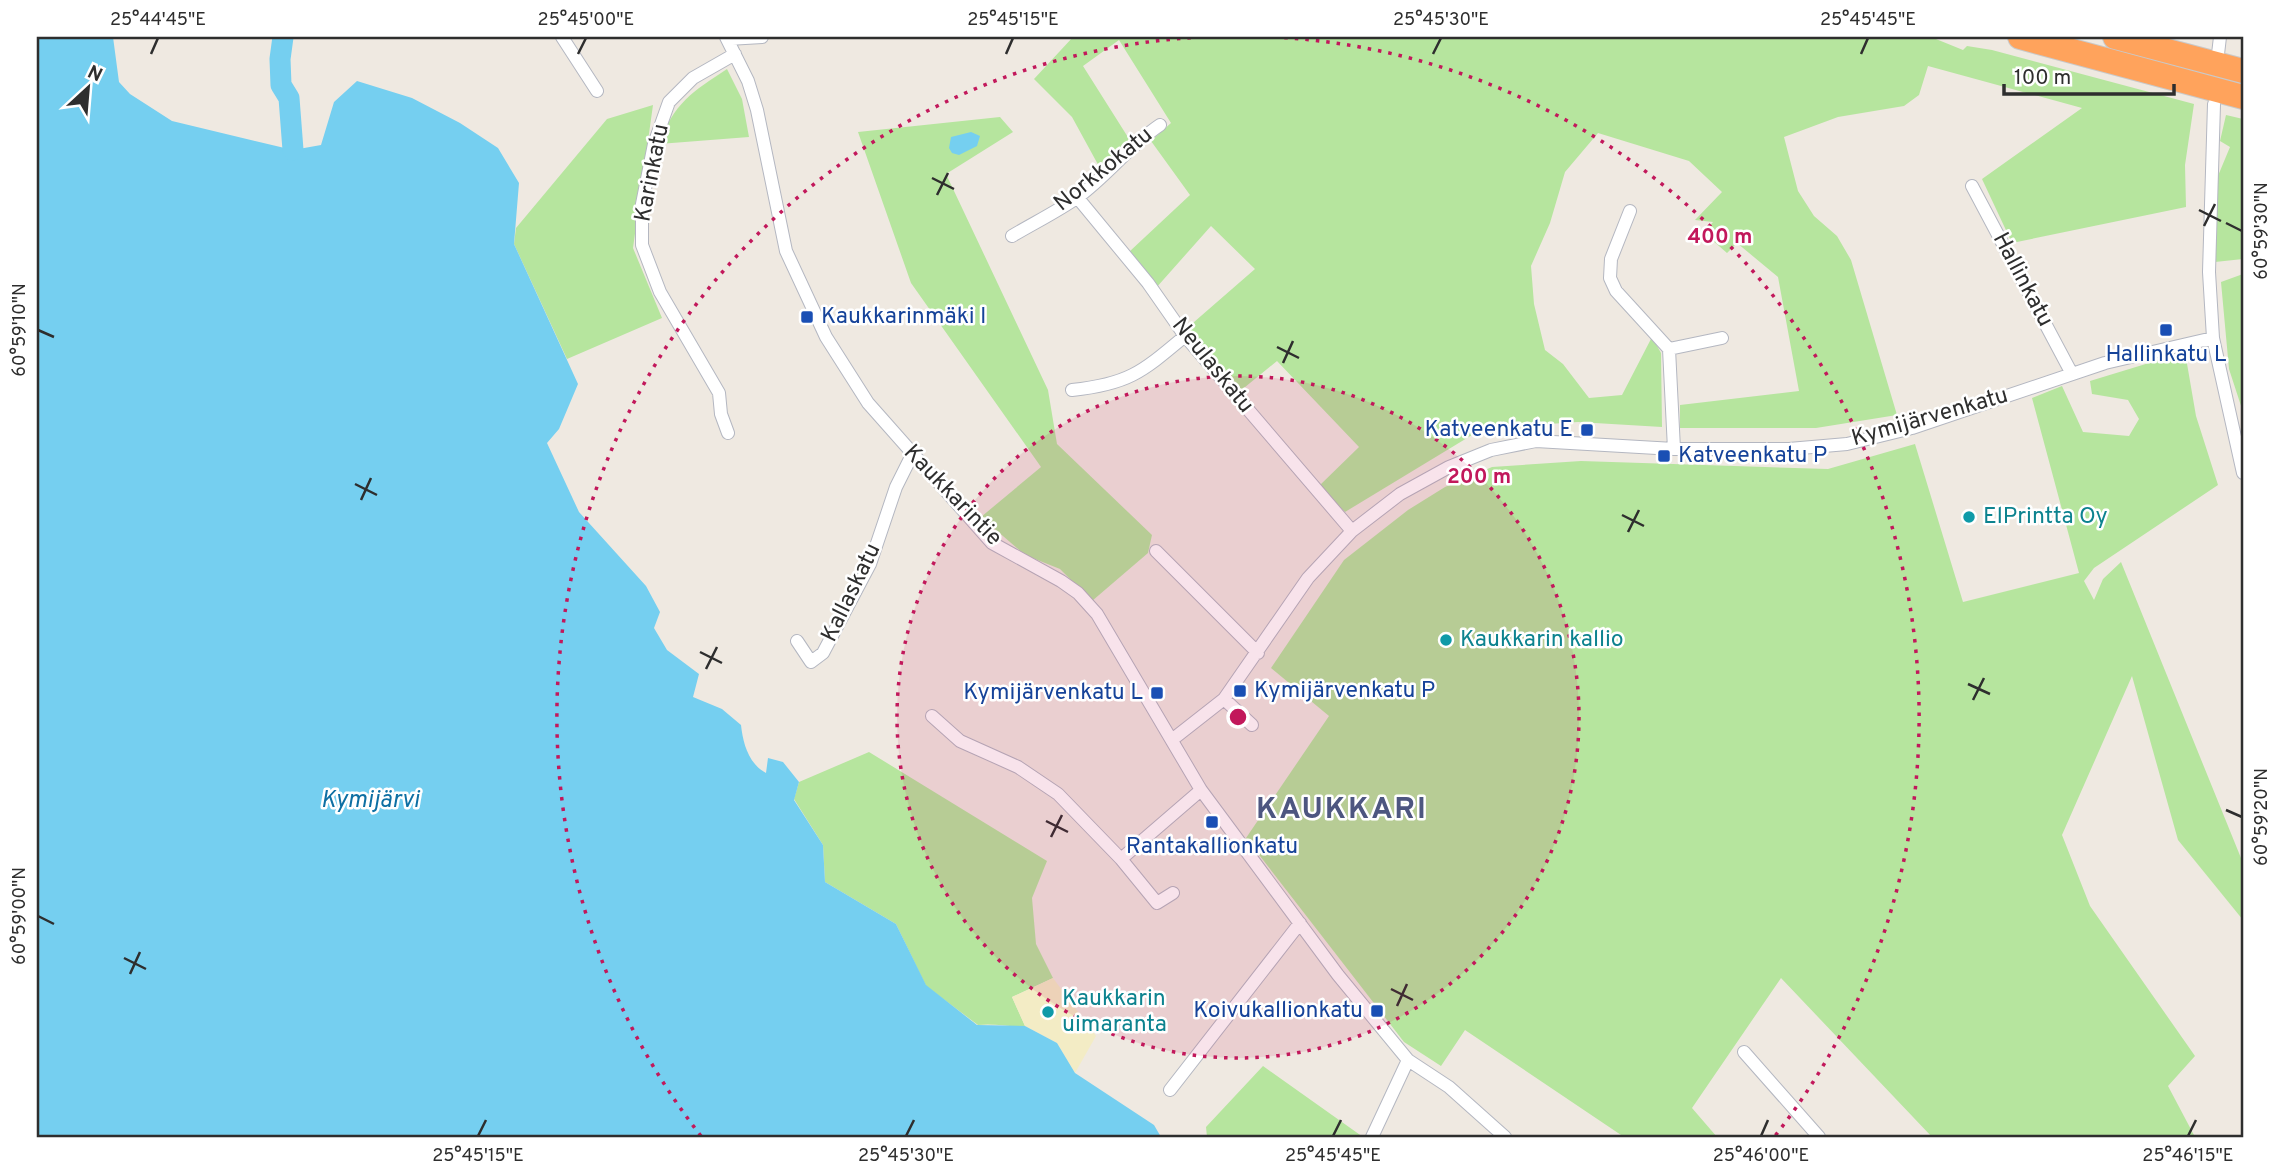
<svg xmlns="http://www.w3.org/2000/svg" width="2280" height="1174" font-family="Overpass,sans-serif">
  <rect width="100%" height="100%" fill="#efe9e1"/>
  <path fill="#b6e59e" d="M 1073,37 L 1931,37 L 1963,50 L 1967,46 L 1992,50 L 2194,104 L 2185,165 L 2186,207 L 2012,243 L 1982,179 L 2082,108 L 1928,66 L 1919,95 L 1904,106 L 1838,117 L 1784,137 L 1798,191 L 1814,216 L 1837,236 L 1851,260 L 1897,415 L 1816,428 L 1680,428 L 1680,405 L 1799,391 L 1778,277 L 1737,243 L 1727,253 L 1704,233 L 1713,222 L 1695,220 L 1722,192 L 1689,161 L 1598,133 L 1565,172 L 1550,223 L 1531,266 L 1534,304 L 1545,350 L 1563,364 L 1589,398 L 1622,395 L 1652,337 L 1661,353 L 1662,427 L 1578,422 L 1520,426 L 1472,435 L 1345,512 L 1319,486 L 1359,447 L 1277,361 L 1239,392 L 1186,329 L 1255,269 L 1211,226 L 1156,288 L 1129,252 L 1190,195 L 1151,141 L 1171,123 L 1119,40 L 1083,66 L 1131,142 L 1101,170 L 1072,117 L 1034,79 Z
    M 727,69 L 742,99 L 749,137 L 659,144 C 674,103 692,92 727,69 Z
    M 653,105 L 633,248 L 662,318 L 567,359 L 514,244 L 516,228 L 607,119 Z
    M 2226,115 L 2243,119 L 2243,259 L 2215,262 L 2215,183 L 2230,147 L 2220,141 Z
    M 1000,117 L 1013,132 L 946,174 L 1048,390 L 1057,444 L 1152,535 L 1148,553 L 1092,601 L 1060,569 L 1025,555 L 981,517 L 1041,467 L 911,283 L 858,132 Z
    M 2243,274 L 2243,412 L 2229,369 L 2221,282 Z
    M 2185,352 L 2196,416 L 2218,485 L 2094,568 L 2084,581 L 2094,600 L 2103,579 L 2121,562 L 2243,863 L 2243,920 L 2178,840 L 2132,676 L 2062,835 L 2090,906 L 2195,1056 L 2168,1086 L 2195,1137 L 1932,1137 L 1781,978 L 1692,1108 L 1717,1137 L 1624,1137 L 1465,1030 L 1441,1066 L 1404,1042 L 1246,838 L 1329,716 L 1271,668 L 1344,560 L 1408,510 L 1445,487 L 1492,467 L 1581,461 L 1828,469 L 1915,444 L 1963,602 L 2079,573 L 2032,398 L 2062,386 L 2083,432 L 2129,436 L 2139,419 L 2128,400 L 2092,394 L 2090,381 Z
    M 869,752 L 1047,861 L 1032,898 L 1036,944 L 1053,978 L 1012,997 L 1025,1026 C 1008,1027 994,1023 978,1025 L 926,986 L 896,924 L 825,882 L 823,845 L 794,799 L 799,782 Z
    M 1263,1066 L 1363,1137 L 1207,1137 L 1206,1127 Z"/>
  <path fill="#f3ecc5" d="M 1053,978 L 1096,1036 L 1075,1073 L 1057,1043 L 1025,1026 L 1012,997 Z"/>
  <path fill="#75cff0" d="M 37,37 L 113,37 L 119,82 L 130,94 L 172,121 L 293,150 L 321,145 L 334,102 L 357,81 L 412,98 L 460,123 L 498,148 L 519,183 L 514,244 L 578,384 L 559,429 L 547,443 L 579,512 L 646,586 L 660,612 L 654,628 L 667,650 L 699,674 L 693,697 L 722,709 L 741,725 C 743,744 749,764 766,773 L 768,758 L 783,762 L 799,782 L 794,800 L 823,845 L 825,882 L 896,924 L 926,985 L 977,1025 L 1025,1026 L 1057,1043 L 1075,1073 L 1154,1125 L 1161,1137 L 37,1137 Z
    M 971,132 L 980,136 L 977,146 L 959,155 L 952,153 L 949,148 L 951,137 Z"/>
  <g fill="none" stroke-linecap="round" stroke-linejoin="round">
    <path stroke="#75cff0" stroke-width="21" d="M 283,37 L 280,59 L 281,85 L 289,98 L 293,150"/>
    <g stroke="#b4b7c1" stroke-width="14">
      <path id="street" d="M 562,37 L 597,91
        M 726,37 L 748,81 L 757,110 L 786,251 L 826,337 L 868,403 L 992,543 L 1061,581 L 1078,593 L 1097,614 L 1201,790 L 1338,975 L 1408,1060 L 1449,1087 L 1505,1137
        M 728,39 L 762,37
        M 2218,54 L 2220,37
        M 2214,104 L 2209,272 L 2213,338 L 2243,473
        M 1972,186 L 2072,374
        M 1077,197 L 1148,283 L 1185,336 L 1352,531
        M 1630,211 L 1611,259 L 1610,278 L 1616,291 L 1669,349 L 1674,449
        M 1012,236 C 1034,223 1058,211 1078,197 C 1108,175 1130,145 1160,125
        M 1669,349 L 1722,338
        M 1072,390 C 1129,384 1142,372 1185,336
        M 728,433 L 721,414 L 719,393 L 660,292 L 642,245 L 642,204 L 654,144 L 669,102 L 693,78 L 735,54
        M 1156,551 L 1258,653
        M 797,641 L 811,662 L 823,653 L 870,564 L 896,487 L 912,455
        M 1224,699 L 1252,725
        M 932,716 L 960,741 L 1018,767 L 1058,794 L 1121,859 L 1201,790
        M 1173,739 L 1224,699 L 1308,578 L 1352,531 L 1400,494 L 1449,467 L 1491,450 L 1536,441 L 1674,449 L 1789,449 L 1847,444 L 1912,428 L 2105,363 L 2213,338
        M 1121,859 L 1157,903 L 1173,893
        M 1744,1052 L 1819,1137
        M 1170,1090 L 1300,923
        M 1372,1137 L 1408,1060"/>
    </g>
    <g stroke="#c9c9c9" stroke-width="26">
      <path id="highway" d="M 2020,37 L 2243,97
        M 2115,37 L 2243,71"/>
    </g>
    <use href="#street" stroke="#fff" stroke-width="12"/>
    <use href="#highway" stroke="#ffa35c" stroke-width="24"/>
  </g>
  <path fill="none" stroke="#2e2e2e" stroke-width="2.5" d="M 151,54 L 158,38M 578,54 L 586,38M 1006,54 L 1013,38M 1433,54 L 1441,38M 1861,54 L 1868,38M 932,178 L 954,189M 937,195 L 948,173M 2199,210 L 2221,221M 2226,223 L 2242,231M 2204,226 L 2215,204M 38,330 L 54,337M 1277,347 L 1299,358M 1283,363 L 1293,341M 355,484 L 377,495M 361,500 L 371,478M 1622,515 L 1644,526M 1628,532 L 1639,510M 700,652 L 722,663M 706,669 L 717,647M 1968,684 L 1990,694M 1973,700 L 1984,678M 2226,810 L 2242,817M 1046,821 L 1068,832M 1051,837 L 1062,815M 38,916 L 54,924M 124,958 L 146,969M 130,974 L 140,952M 1391,989 L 1413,1000M 1397,1006 L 1407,984M 478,1136 L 486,1120M 906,1136 L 914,1120M 1333,1136 L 1341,1120M 1761,1136 L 1768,1120M 2188,1136 L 2196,1120"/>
  <circle cx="1238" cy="717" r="341" fill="#c2185b" fill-opacity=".12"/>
  <g fill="none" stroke="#c2185b" stroke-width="3.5" stroke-dasharray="3.5 7">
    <circle cx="1238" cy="717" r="341"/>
    <path d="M701 1136A681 681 0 0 1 1202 37M1274 37A681 681 0 0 1 1775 1136"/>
  </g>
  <g fill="#1a4fb4" stroke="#fff" stroke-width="2.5">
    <rect x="800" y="310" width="14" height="14" rx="3.5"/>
    <rect x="2159" y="323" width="14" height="14" rx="3.5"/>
    <rect x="1580" y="423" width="14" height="14" rx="3.5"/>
    <rect x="1657" y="449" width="14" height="14" rx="3.5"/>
    <rect x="1233" y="684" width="14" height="14" rx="3.5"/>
    <rect x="1150" y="686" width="14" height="14" rx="3.5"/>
    <rect x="1205" y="815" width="14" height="14" rx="3.5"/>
    <rect x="1370" y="1004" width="14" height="14" rx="3.5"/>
  </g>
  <g fill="#0f9aa8" stroke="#fff" stroke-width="2.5">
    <circle cx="1969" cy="517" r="7"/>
    <circle cx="1446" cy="640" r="7"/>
    <circle cx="1048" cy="1012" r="7"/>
  </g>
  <g text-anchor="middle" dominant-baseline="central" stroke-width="5" stroke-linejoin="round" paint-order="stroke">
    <g font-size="23" fill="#2e2e2e" stroke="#fff">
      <text transform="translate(1104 170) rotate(-39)">Norkkokatu</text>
      <text transform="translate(653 173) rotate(-79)">Karinkatu</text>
      <text transform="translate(2022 280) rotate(62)">Hallinkatu</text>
      <text transform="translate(1212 366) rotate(51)">Neulaskatu</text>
      <text transform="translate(1930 418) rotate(-16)">Kymijärvenkatu</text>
      <text transform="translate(952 496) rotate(46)">Kaukkarintie</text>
      <text transform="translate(852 593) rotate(-64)">Kallaskatu</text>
    </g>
    <g font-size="23" fill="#164399" stroke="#fff" text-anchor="start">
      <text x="821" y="317">Kaukkarinmäki I</text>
      <text x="2166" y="355" text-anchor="middle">Hallinkatu L</text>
      <text x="1573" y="430" text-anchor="end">Katveenkatu E</text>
      <text x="1678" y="456">Katveenkatu P</text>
      <text x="1254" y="691">Kymijärvenkatu P</text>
      <text x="1143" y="693" text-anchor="end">Kymijärvenkatu L</text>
      <text x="1212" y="847" text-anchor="middle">Rantakallionkatu</text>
      <text x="1363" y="1011" text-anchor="end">Koivukallionkatu</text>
    </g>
    <g font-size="23" fill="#0d838f" stroke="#fff" text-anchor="start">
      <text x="1983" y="517">ElPrintta Oy</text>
      <text x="1460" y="640">Kaukkarin kallio</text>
      <text x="1062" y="999">Kaukkarin<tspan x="1062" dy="26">uimaranta</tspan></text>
    </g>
    <g font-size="24" font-style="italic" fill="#0d6fa3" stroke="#fff">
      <text x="370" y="801">Kymijärvi</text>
    </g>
    <g font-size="30" font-weight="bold" letter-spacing="2" fill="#4d5680" stroke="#fff">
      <text x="1342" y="810">KAUKKARI</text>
    </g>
  </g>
  <circle cx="1238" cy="717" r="10" fill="#c2185b" stroke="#fff" stroke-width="3.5"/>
  <g font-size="21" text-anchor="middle" font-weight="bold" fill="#c2185b" stroke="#fff" stroke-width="5" stroke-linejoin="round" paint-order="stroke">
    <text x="1720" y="243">400 m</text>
    <text x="1479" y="483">200 m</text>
  </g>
  <rect width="2280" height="1174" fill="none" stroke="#ffffff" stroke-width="77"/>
  <g transform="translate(88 88) rotate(26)" stroke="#ffffff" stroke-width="5" paint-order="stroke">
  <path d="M0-5L12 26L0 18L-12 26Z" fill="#2e2e2e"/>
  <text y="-10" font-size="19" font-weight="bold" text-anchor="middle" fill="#2e2e2e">N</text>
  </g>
  <path d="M2004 84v10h170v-10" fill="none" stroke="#2e2e2e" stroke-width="3.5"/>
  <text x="2014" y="84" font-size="21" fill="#2e2e2e" stroke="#ffffff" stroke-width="5" paint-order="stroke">100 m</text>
  <rect x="38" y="38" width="2204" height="1098" fill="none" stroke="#2e2e2e" stroke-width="2.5"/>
  <g font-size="18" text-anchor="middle" fill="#2e2e2e">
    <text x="158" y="25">25°44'45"E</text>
    <text x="586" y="25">25°45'00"E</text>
    <text x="1013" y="25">25°45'15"E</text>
    <text x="1441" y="25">25°45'30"E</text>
    <text x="1868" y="25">25°45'45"E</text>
    <text transform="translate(2261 231) rotate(-90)" y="6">60°59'30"N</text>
    <text transform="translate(19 330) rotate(-90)" y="6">60°59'10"N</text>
    <text transform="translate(2261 817) rotate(-90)" y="6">60°59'20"N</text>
    <text transform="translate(19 916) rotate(-90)" y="6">60°59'00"N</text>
    <text x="478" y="1161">25°45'15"E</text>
    <text x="906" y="1161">25°45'30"E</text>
    <text x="1333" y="1161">25°45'45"E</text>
    <text x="1761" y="1161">25°46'00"E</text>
    <text x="2188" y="1161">25°46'15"E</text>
  </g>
</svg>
